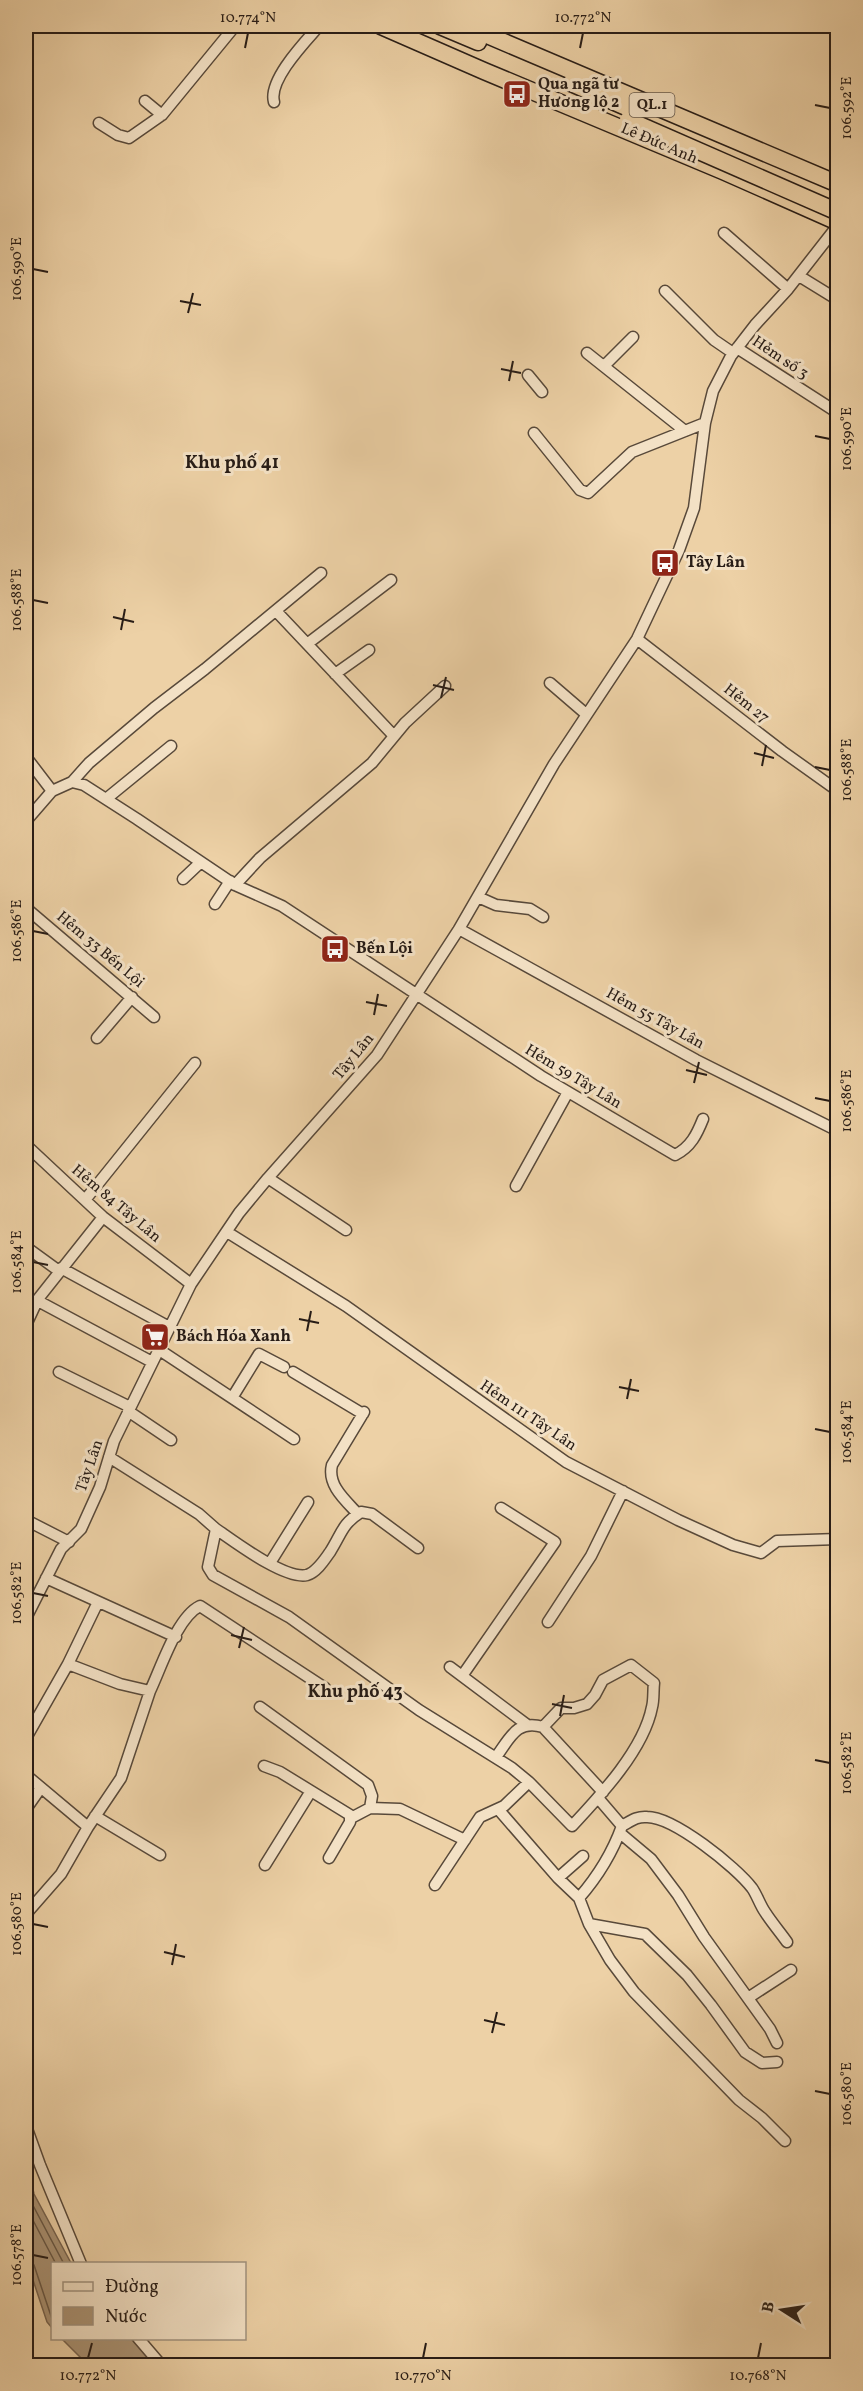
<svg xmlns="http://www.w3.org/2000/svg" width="863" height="2391" font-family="Vollkorn,serif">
  <rect width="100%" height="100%" fill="#edd1a6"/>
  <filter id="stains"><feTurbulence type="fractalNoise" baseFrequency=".00333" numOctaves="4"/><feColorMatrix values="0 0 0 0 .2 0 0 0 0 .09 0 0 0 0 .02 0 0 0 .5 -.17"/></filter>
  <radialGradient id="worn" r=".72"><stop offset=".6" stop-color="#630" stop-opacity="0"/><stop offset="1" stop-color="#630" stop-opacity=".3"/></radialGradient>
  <path fill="#aa9375" stroke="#76634f" stroke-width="1.5" d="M 26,2159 L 34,2194 L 71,2263 L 52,2264 L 52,2328 L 47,2322 L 26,2259 Z
    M 62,2339 L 131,2339 L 158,2365 L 88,2365 Z"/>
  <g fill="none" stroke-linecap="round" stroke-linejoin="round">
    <path stroke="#685846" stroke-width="1.5" d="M 26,2185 L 28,2196 L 64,2264
      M 26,2207 L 56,2264
      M 26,2261 L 34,2265 L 52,2319"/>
    <g stroke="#58493a" stroke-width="13">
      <path id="minor" d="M 145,101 L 162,115
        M 274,102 C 268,80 305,42 319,26
        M 99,123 L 118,135 L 129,138 L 162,115 L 235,26
        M 724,233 L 788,289
        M 799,276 L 838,300
        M 665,291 L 714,340 L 733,353
        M 737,348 L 838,413
        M 587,353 L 685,431
        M 604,366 L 633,337
        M 528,375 L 542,392
        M 534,433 L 580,490 L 588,493 L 632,452 L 705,423
        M 276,611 L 394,736
        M 637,639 L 782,751 L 838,791
        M 307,644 L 391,580
        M 335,674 L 369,650
        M 550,683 L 586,714
        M 26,757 L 52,791
        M 72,782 L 84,785 L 137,819 L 235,885 L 282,906 L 541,1076 L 675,1155 C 691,1147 697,1134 703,1119
        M 72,782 L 89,763 L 154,708 L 205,669 L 321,573
        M 106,799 L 171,746
        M 26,821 L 52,791 L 72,782
        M 183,879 L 201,862
        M 235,885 L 260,858 L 372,763 L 405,723 L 445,686
        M 478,897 L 496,905 L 530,909 L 543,917
        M 215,904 L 230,881
        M 26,908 L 154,1017
        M 459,929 L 696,1060 L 838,1131
        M 97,1038 L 132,997
        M 26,1145 L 103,1217 L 191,1284
        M 268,1178 L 346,1230
        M 516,1186 L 568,1092
        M 85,1200 L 195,1063
        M 227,1232 L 346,1306 L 566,1462 L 678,1520 L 733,1545 L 761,1553 L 777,1541 L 838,1539
        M 26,1247 L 59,1271
        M 61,1268 L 169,1327
        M 38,1301 L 152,1362
        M 26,1325 L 38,1299 L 103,1217
        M 158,1349 L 294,1439
        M 59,1372 L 130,1407
        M 293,1372 L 363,1414
        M 232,1398 L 259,1354 L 284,1367
        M 128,1411 L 171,1440
        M 109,1457 L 199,1514 L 216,1529 L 208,1567 L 213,1575 L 289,1617 L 419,1710 L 512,1768 L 529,1782 L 504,1806 L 480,1817 L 435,1885
        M 358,1514 C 345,1500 327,1485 332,1465 L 364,1412
        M 26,1520 L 69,1542
        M 216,1529 C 235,1542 285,1580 307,1575 C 317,1572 325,1559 330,1552 C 342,1533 342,1524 361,1512 L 372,1514 L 418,1548
        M 270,1563 L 308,1502
        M 46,1578 L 176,1637
        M 26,1618 L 61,1549 L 81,1529 L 100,1487 L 114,1441 L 191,1284 L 239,1213 L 268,1178 L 377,1055 L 459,929 L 554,764 L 637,639 L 679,550 L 694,508 L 705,423 L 713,391 L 731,356 L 755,325 L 788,289 L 838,225
        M 548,1622 L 591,1556 L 623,1491
        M 68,1664 L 98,1602
        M 450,1667 L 526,1724
        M 462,1676 L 555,1542 L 501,1508
        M 260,1707 L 368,1785 L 372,1796 L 370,1808
        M 26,1738 L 68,1664 L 120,1684 L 150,1691 C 161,1668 177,1617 200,1606 L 325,1688
        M 496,1757 C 510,1738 517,1719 543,1727 L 603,1792
        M 264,1766 L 280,1772 L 350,1815 L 350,1822 L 329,1858
        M 26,1775 L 88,1827
        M 529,1782 L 572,1826 C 601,1795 644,1749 652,1707 C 654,1700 653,1691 654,1683 L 631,1665 L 603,1680 L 595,1695 L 587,1704 L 574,1708 L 561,1708 L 543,1727
        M 26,1809 L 40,1789
        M 498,1809 L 558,1878 L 583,1856
        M 95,1816 L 160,1855
        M 351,1818 L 370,1808 L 400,1809 L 465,1840
        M 622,1826 C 631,1821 637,1816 647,1817 C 674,1817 736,1867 752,1888 C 757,1895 760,1905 765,1912 C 772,1923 780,1932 787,1942
        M 620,1833 L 651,1859 L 678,1895 L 704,1937 L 770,2029 L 777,2043
        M 265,1865 L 311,1791
        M 558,1878 L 579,1898 L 589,1924 L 610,1960 L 634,1992 L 739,2100 L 762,2118 L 785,2141
        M 579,1898 C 599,1875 612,1854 622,1826 L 598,1798
        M 26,1914 L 61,1874 L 88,1827 L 121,1778 L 150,1691
        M 589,1924 L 645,1934 L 687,1975 L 711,2005 L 745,2052 L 762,2063 L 777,2062
        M 748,1998 L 791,1970
        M 26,2096 L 27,2129 L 40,2165 L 81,2264
        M 138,2338 L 162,2366"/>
    </g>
    <g stroke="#271c16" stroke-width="19">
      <path id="highway" d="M 381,26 L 484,71 L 723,171 L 838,222
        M 440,26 L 478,42
        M 466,26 L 838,184
        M 571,83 L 633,110"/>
    </g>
    <use href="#minor" stroke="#f3e1c5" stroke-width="10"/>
    <use href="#highway" stroke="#edd1a6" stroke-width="16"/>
    <g stroke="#271c16" stroke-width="19" stroke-linecap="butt">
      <path id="highway-bridge" d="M 628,120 L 838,212"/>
    </g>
    <use href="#highway-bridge" stroke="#edd1a6" stroke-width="16"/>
  </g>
  <path fill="none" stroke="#271c16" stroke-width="2" d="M 245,48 L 248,33M 580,48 L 583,33M 815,105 L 830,108M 33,269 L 48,272M 180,301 L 201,305M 188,313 L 193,293M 501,369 L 521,373M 509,381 L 513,361M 815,436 L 830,439M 33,600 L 48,603M 113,617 L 134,622M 121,630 L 125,609M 433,685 L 454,690M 441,698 L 446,677M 754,753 L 774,758M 762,766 L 766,745M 815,767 L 830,770M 33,931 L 48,934M 366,1002 L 387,1006M 374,1015 L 378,994M 686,1070 L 707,1075M 694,1083 L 699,1062M 815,1098 L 830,1101M 33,1262 L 48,1265M 299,1319 L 319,1323M 307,1331 L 311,1311M 619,1387 L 639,1391M 627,1399 L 631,1379M 815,1429 L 830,1432M 33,1593 L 48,1596M 231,1635 L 252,1640M 239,1648 L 244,1627M 552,1704 L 572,1708M 560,1716 L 564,1695M 815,1760 L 830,1763M 33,1924 L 48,1927M 164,1952 L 185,1957M 172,1965 L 176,1944M 484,2020 L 505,2025M 492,2033 L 497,2012M 815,2091 L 830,2094M 33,2255 L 48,2258M 88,2358 L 92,2343M 423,2358 L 426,2343M 758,2358 L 761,2343"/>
  <defs>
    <g id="bus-square" transform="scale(1.5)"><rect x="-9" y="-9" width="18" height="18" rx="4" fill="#8f2418" stroke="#f3e1c5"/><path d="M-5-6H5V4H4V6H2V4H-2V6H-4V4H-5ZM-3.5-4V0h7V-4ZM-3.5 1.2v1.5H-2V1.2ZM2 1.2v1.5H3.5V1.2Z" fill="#fff"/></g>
    <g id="supermarket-square" transform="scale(1.5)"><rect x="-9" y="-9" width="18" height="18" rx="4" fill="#8f2418" stroke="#f3e1c5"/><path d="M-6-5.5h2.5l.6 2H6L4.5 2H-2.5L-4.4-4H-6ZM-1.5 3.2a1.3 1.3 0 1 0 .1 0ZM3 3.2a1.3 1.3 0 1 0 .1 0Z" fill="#fff"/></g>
  </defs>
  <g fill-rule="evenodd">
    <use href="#bus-square" x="517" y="94"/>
    <use href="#bus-square" x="665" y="563"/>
    <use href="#bus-square" x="335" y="949"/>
    <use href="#supermarket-square" x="155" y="1337"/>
  </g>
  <g text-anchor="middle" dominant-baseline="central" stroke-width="6" stroke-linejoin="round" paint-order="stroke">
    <rect fill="#f3e1c5" stroke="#64574a" stroke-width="1.5" x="629.5" y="93" width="45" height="24" rx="4.5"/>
    <g font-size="15" font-weight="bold" fill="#271c16">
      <text x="652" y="105">QL.1</text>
    </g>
    <g font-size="16" font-weight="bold" fill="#271c16" stroke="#f3e1c5" text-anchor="start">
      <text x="538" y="85">Qua ngã tư<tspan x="538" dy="18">Hương lộ 2</tspan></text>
      <text x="686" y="563">Tây Lân</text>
      <text x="356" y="949">Bến Lội</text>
      <text x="176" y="1337">Bách Hóa Xanh</text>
    </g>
    <g font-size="16" fill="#271c16" stroke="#f3e1c5">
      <text transform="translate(659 144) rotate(23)">Lê Đức Anh</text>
      <text transform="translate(780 358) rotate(34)">Hẻm số 3</text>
      <text transform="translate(746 704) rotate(38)">Hẻm 27</text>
      <text transform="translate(100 950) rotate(40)">Hẻm 33 Bến Lội</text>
      <text transform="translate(655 1019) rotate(29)">Hẻm 55 Tây Lân</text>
      <text transform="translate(354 1057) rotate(-51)">Tây Lân</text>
      <text transform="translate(573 1077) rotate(31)">Hẻm 59 Tây Lân</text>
      <text transform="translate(116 1204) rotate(40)">Hẻm 84 Tây Lân</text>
      <text transform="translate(528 1416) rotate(34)">Hẻm 111 Tây Lân</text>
      <text transform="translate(90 1466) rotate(-71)">Tây Lân</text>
    </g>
    <g font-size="18" font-weight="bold" fill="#271c16" stroke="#f3e1c5">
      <text x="232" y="463">Khu phố 41</text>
      <text x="355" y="1692">Khu phố 43</text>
    </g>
  </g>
  <rect width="863" height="2391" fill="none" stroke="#edd1a6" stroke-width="66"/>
  <rect x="51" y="2262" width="195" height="78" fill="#f3e1c5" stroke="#a1927f" stroke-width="1.5"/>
  <rect x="63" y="2282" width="30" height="9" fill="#f3e1c5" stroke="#a1927f" stroke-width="1.5"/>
  <text x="105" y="2292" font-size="18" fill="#271c16">Đường</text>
  <rect x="63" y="2307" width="30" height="18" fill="#aa9375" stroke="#a1927f" stroke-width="1.5"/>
  <text x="105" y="2322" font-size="18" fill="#271c16">Nước</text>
  <g transform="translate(782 2310) rotate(282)" stroke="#f3e1c5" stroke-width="4.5" paint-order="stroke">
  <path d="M0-4.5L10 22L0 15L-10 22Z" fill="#271c16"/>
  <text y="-9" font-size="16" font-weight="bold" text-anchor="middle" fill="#271c16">B</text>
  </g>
  <rect x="33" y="33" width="797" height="2325" fill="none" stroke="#271c16" stroke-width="2"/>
  <g font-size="15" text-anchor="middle" fill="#271c16">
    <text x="248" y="22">10.774°N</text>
    <text x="583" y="22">10.772°N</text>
    <text transform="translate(846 108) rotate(-90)" y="5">106.592°E</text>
    <text transform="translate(16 269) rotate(-90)" y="5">106.590°E</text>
    <text transform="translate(846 439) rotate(-90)" y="5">106.590°E</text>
    <text transform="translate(16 600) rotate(-90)" y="5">106.588°E</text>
    <text transform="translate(846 770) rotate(-90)" y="5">106.588°E</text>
    <text transform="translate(16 931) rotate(-90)" y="5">106.586°E</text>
    <text transform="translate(846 1101) rotate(-90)" y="5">106.586°E</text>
    <text transform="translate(16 1262) rotate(-90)" y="5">106.584°E</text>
    <text transform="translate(846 1432) rotate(-90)" y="5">106.584°E</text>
    <text transform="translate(16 1593) rotate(-90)" y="5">106.582°E</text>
    <text transform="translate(846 1763) rotate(-90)" y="5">106.582°E</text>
    <text transform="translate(16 1924) rotate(-90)" y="5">106.580°E</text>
    <text transform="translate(846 2094) rotate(-90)" y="5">106.580°E</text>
    <text transform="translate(16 2255) rotate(-90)" y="5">106.578°E</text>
    <text x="88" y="2380">10.772°N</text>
    <text x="423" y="2380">10.770°N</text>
    <text x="758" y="2380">10.768°N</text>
  </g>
  <rect width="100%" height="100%" filter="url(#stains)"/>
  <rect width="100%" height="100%" fill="url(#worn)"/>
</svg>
